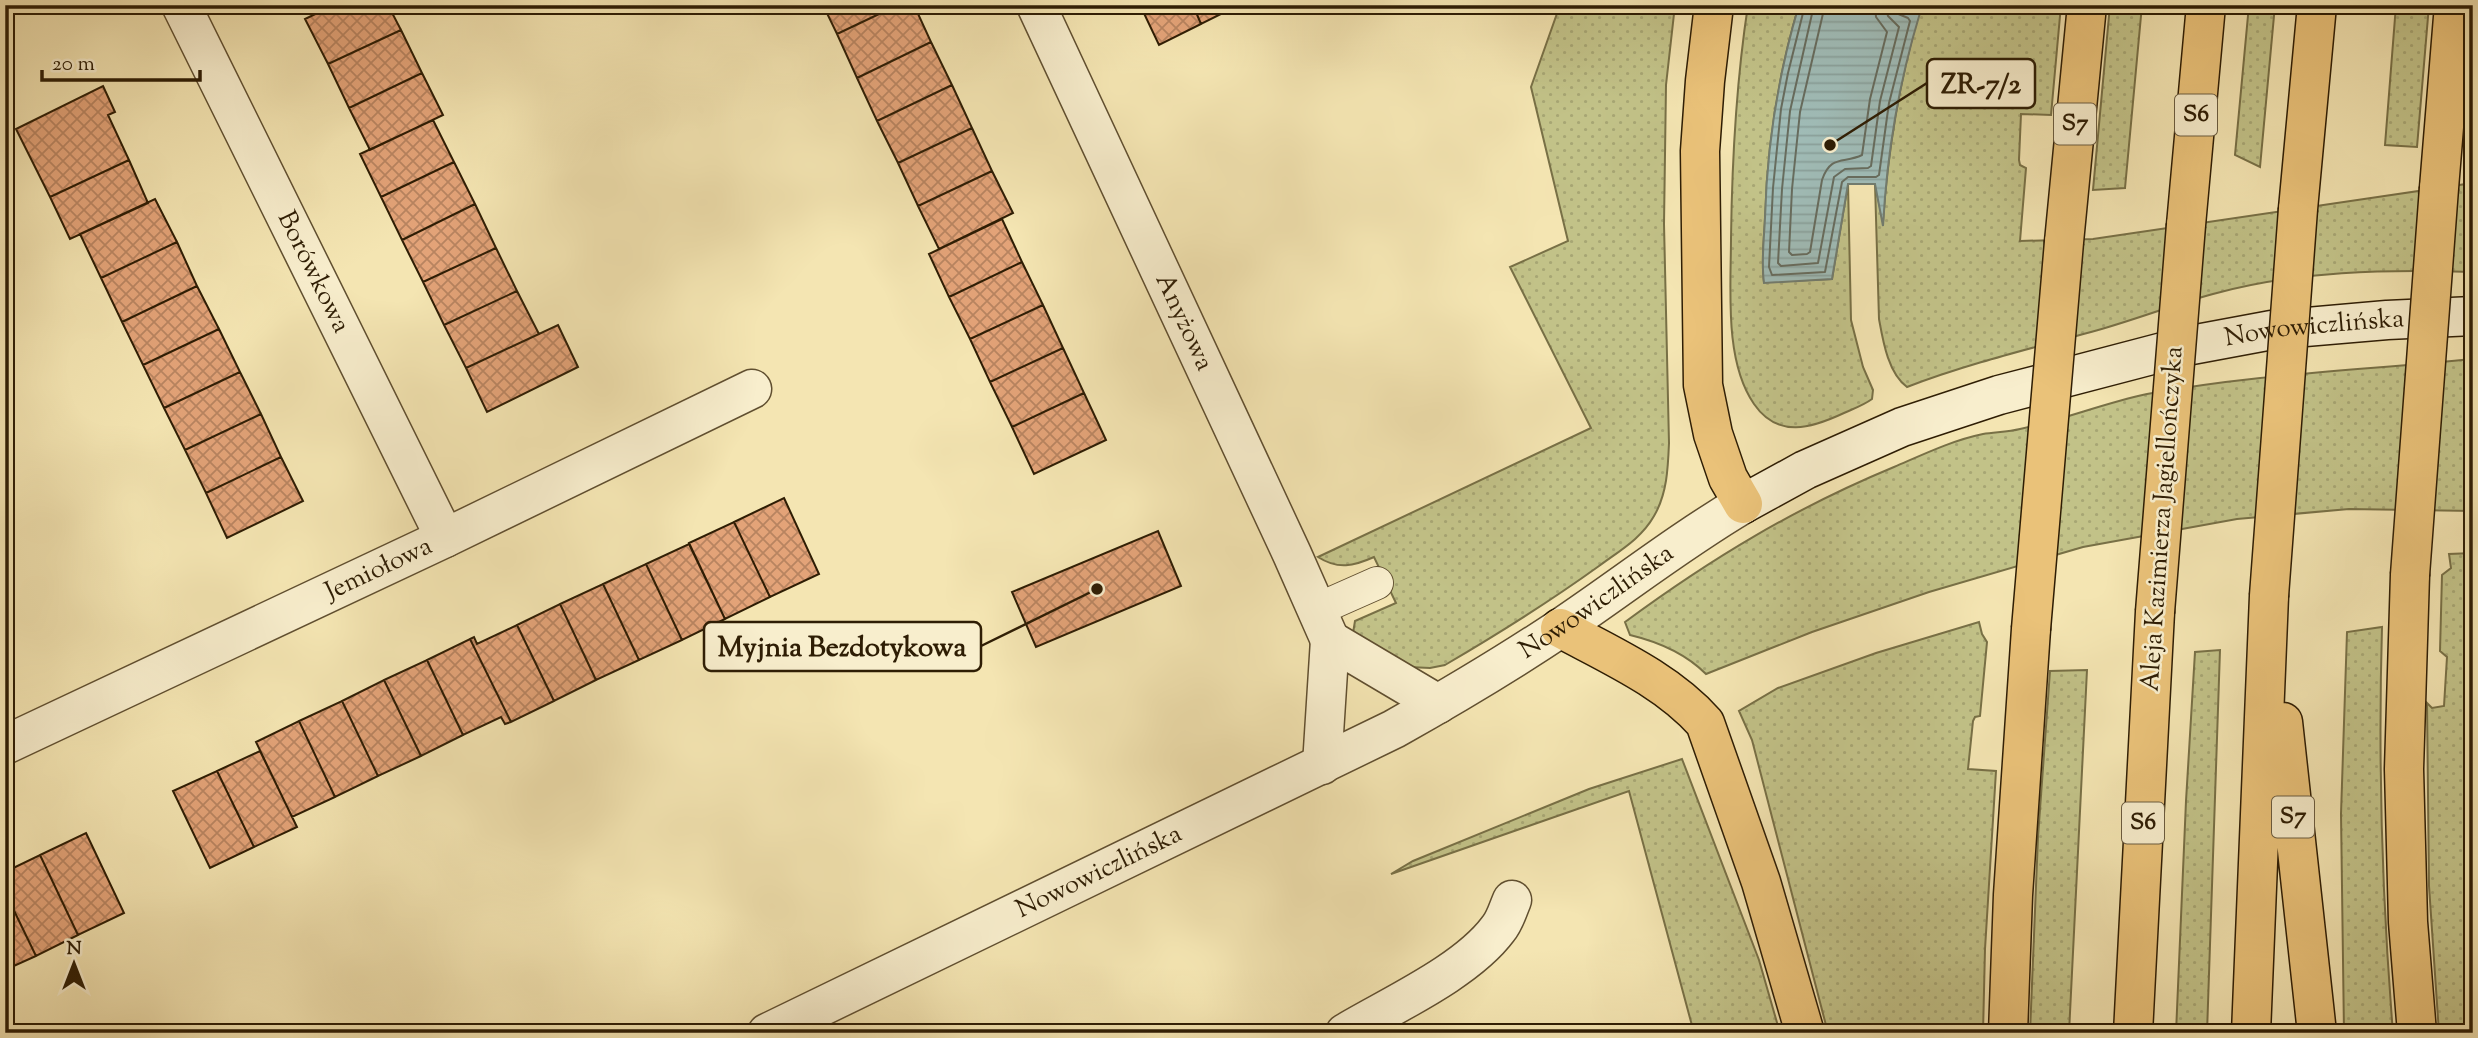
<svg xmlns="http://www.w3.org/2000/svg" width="2478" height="1038" font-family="'Sorts Mill Goudy',serif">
  <defs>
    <pattern id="grass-dots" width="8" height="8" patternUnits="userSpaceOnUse" patternTransform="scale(1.75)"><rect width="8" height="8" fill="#c2c288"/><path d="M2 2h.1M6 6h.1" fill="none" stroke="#a7a674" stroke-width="1.8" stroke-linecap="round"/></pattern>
    <pattern id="water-rules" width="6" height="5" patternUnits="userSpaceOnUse" patternTransform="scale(1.75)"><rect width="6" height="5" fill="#a0bcb7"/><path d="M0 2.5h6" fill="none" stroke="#8aa19c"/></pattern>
    <pattern id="building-cross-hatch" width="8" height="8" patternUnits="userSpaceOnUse" patternTransform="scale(1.75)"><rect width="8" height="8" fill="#e3a378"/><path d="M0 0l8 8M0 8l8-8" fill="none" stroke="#b88460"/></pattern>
  </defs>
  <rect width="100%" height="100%" fill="#f4e5b2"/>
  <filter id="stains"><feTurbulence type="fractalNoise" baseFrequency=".00286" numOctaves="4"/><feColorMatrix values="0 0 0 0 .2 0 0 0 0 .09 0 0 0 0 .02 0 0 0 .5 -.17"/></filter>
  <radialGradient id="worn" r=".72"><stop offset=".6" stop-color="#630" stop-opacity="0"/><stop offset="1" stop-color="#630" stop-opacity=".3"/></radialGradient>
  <path fill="url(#grass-dots)" stroke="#787046" stroke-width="2" d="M 1560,5 L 1675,5 L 1666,85 L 1664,224 L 1669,443 C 1668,468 1667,494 1654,516 C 1641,539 1619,551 1599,566 C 1549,602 1498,634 1445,665 L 1430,668 L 1409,667 L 1353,633 L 1355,621 L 1396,603 L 1374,557 C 1354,566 1338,570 1318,557 L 1591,428 L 1510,267 L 1568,241 L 1531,87 Z
    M 1748,5 L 1799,5 C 1778,75 1767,145 1765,218 C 1764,240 1761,261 1764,282 L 1832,279 L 1848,184 L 1851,320 L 1863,367 L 1873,390 L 1872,399 C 1864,405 1853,409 1844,413 C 1812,428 1778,439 1754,404 C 1724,361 1731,288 1731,238 C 1732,159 1736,83 1748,5 Z
    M 1889,5 L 2061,5 L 2051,115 L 2021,114 L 2019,160 L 2020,165 L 2026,168 L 2020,241 L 2093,239 L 2473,183 L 2473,272 C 2387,269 2296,271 2213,294 C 2172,305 2132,321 2091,332 C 2029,349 1967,364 1907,387 C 1888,373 1883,341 1879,319 L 1875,184 L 1883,222 C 1888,148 1899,83 1919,13 Z
    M 2110,5 L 2142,5 L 2125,188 L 2093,190 Z
    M 2249,5 L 2275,5 L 2260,167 L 2235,155 Z
    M 2396,5 L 2429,5 L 2417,147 L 2385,145 Z
    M 2473,359 L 2473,511 L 2349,509 L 2237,519 L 2083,547 L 1929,592 L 1812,632 L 1706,674 C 1685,653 1659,642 1630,635 L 1625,622 C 1712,558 1795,508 1894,467 C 1922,455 1953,440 1983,434 C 1995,432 2008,432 2020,429 C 2063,420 2104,403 2147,394 C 2255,374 2364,370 2473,359 Z
    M 2473,553 L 2473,1033 L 2439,1033 L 2429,886 L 2427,703 L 2432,708 L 2444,706 L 2447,657 L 2440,651 L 2442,575 L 2451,568 L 2449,554 Z
    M 1979,622 L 1982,634 L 1987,642 L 1980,716 L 1975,717 L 1973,721 L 1968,769 L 1996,771 L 1985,949 L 1983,1033 L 1828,1033 L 1752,740 L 1739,711 L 1778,688 L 1876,653 Z
    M 2382,627 C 2378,763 2382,898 2393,1033 L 2344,1033 L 2341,814 L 2347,632 Z
    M 2220,650 L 2207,1033 L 2176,1033 L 2186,801 L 2195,652 Z
    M 2087,670 L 2069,1033 L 2030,1033 L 2038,837 L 2050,671 Z
    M 1682,759 L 1759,960 L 1780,1033 L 1694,1033 L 1629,791 L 1391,874 L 1413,861 L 1589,789 Z"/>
  <path fill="url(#water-rules)" stroke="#727c6f" stroke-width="2" d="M 1799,5 L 1889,5 L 1920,13 C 1898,85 1887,151 1883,226 L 1875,184 L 1848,184 L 1832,279 L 1764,283 C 1761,261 1764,240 1765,218 C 1767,145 1778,75 1799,5 Z"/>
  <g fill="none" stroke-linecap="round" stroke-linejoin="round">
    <path stroke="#676c5e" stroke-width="2" d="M 1805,5 L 1788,73 L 1781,109 L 1773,188 L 1769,267 L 1772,275 L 1825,272 L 1842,182 L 1848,177 L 1876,177 L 1879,175 L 1889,103 L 1910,21 L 1908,18 L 1896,13 L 1894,5
      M 1814,5 L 1790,111 L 1782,189 L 1778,263 L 1781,266 L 1818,263 L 1834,177 L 1845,169 L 1868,168 L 1871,166 L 1880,101 L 1899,27 L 1888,16 L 1885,5
      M 1825,5 L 1800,112 L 1792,189 L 1789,252 L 1792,255 L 1807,254 L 1810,252 L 1822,180 C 1831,154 1844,164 1862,155 L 1870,99 L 1887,32 L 1876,17 L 1875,5"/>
  </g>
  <path fill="url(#building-cross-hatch)" stroke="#2e1d04" stroke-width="2" d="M 334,5 L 388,5 L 401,30 L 328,64 L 305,19 Z
    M 823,5 L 898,5 L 837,34 Z
    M 898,5 L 914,5 L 931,42 L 857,78 L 837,34 Z
    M 1140,5 L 1193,5 L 1201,24 L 1159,45 Z
    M 1193,5 L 1239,5 L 1201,24 Z
    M 401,30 L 422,73 L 349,108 L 328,64 Z
    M 931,42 L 952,85 L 877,121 L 857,78 Z
    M 422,73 L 443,115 L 370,150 L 349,108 Z
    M 952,85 L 972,128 L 898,163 L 877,121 Z
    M 103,86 L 115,112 L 108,115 L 129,160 L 50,197 L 16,129 Z
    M 433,120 L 454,162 L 381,197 L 360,154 Z
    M 972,128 L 992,171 L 918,206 L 898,163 Z
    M 129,160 L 148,203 L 70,239 L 50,197 Z
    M 454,162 L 475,204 L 402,240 L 381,197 Z
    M 992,171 L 1013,213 L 939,249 L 918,206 Z
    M 155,199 L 177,242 L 101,278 L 80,234 Z
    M 475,204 L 496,248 L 423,282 L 402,240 Z
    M 1002,219 L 1022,262 L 949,297 L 929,254 Z
    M 177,242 L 197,286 L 122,322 L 101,278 Z
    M 496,248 L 517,291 L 444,325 L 423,282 Z
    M 1022,262 L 1043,305 L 970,339 L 949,297 Z
    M 197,286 L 219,329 L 143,365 L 122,322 Z
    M 517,291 L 539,334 L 466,368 L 444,325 Z
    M 1043,305 L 1063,348 L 990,382 L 970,339 Z
    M 558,325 L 578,367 L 487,412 L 466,368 Z
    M 219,329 L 240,372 L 164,408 L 143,365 Z
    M 1063,348 L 1084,393 L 1012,427 L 990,382 Z
    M 240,372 L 261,414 L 185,450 L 164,408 Z
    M 1084,393 L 1106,440 L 1034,474 L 1012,427 Z
    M 261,414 L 281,457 L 206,493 L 185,450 Z
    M 281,457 L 303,501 L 227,538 L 206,493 Z
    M 784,498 L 819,574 L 770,597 L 734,522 Z
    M 734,522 L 770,597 L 725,619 L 689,543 Z
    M 1158,531 L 1181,586 L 1036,647 L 1012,592 Z
    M 689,544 L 725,619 L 682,640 L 646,564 Z
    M 646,564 L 682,640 L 639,660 L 603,584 Z
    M 603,584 L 639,660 L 596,680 L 560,604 Z
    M 560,604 L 596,680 L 554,701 L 517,625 Z
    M 517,625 L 554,701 L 511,722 L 470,639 L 474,637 L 477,644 Z
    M 470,639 L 511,722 L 505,724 L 501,717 L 463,735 L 427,660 Z
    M 427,660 L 463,735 L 421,756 L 384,680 Z
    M 384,680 L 421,756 L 378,776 L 342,701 Z
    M 342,701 L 378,776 L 335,797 L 299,721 Z
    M 299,721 L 335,797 L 292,817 L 256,742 Z
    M 260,751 L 297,827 L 254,847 L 217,771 Z
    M 217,771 L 254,847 L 210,868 L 173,791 Z
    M 86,833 L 124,913 L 78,935 L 40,855 Z
    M 40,855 L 78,935 L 36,956 L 5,892 L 5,872 Z
    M 5,892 L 36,956 L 5,970 Z"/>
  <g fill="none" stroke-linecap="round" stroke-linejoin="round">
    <g stroke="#604f30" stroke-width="34">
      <path id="service" d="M 1316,610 L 1377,583"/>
    </g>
    <g stroke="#604f30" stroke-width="41">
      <g id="minor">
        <path id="s1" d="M 181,5 L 445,538"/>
        <path id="s2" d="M 1036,5 L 1292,554 L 1330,640"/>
        <path id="s3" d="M 5,745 L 445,538 L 752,389"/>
        <path d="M 1345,1033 C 1392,1005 1466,972 1498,929 C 1505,921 1508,909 1512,900"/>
      </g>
    </g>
    <g stroke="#604f30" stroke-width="41">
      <g id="tertiary">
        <path d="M 1322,765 L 1330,640 L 1438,704"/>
        <path id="s4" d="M 767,1033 L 1394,729 C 1451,697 1508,663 1562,627 C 1623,586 1680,541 1743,504"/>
      </g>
    </g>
    <g stroke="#2e1d04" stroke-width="41">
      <g id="secondary">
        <path id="s5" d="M 1743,504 L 1805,470 L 1902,427 L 1999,395 L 2186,346 L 2272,330 L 2387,320 L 2473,316"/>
      </g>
    </g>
    <g stroke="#2e1d04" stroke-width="41">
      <path id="motorway" d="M 1714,5 L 1705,81 L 1700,151 L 1703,385 L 1713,434 L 1728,478 L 1743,504
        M 2439,188 L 2454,5
        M 2298,209 L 2317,5
        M 2186,225 L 2206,5
        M 2064,242 L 2087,5
        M 2410,575 L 2404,769 L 2408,922 L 2417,1033
        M 1560,628 C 1610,655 1667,680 1705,723 L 1761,882 L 1805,1033
        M 2283,722 L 2317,1033
        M 2008,1033 L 2013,895 L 2031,629
        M 2133,1033 L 2155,612
        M 2251,1033 L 2269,596"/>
    </g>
    <use href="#service" stroke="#f8eecd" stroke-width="32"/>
    <use href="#minor" stroke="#f8eecd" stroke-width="38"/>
    <use href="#tertiary" stroke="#f8eecd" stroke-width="38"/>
    <use href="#secondary" stroke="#f8eecd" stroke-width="38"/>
    <use href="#motorway" stroke="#eac279" stroke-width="38"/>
    <g stroke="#2e1d04" stroke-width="41" stroke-linecap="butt">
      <path id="motorway-bridge" d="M 2410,575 L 2439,188
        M 2269,596 L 2298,209
        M 2155,612 L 2186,225
        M 2031,629 L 2064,242"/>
    </g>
    <use href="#motorway-bridge" stroke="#eac279" stroke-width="38"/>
  </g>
  <g text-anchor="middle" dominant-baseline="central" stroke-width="5" stroke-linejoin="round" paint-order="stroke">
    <g fill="#f8eecd" stroke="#6b5c40" stroke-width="2">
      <rect x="2175" y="94.5" width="42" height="41" rx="5"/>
      <rect x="2054" y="103.5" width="42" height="41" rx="5"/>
      <rect x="2272" y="796.5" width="42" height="41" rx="5"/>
      <rect x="2122" y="802.5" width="42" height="41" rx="5"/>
    </g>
    <g font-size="24" font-weight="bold" fill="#2e1d04">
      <text x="2196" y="115">S6</text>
      <text x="2075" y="124">S7</text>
      <text x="2293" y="817">S7</text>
      <text x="2143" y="823">S6</text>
    </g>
    <g font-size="26" fill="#2e1d04" stroke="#f8eecd">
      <text stroke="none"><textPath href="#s1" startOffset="298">Borówkowa</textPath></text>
      <text stroke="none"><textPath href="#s2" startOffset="350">Anyżowa</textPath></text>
      <text stroke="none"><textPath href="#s5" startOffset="602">Nowowiczlińska</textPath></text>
      <text transform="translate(2163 519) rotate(-86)">Aleja Kazimierza Jagiellończyka</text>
      <text stroke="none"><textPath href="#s3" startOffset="413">Jemiołowa</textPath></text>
      <text stroke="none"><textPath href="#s4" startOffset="936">Nowowiczlińska</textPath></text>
      <text stroke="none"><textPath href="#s4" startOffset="369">Nowowiczlińska</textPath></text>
    </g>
  </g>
  <path fill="none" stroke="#2e1d04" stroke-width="2.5" d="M1830 145L1927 83M1097 589L981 646"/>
  <g fill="#2e1d04" stroke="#f8eecd" stroke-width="2.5">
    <circle cx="1830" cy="145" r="7"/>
    <circle cx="1097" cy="589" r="7"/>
  </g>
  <g fill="#f8eecd" stroke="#2e1d04" stroke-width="2.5">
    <rect x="1927" y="59" width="108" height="49" rx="7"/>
    <rect x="704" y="622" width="277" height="49" rx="7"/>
  </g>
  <g font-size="28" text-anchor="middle" font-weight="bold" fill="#2e1d04">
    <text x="1981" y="93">ZR-7/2</text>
    <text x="842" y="656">Myjnia Bezdotykowa</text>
  </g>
  <rect width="2478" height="1038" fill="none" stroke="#f4e5b2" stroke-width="28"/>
  <rect x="7" y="7" width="2464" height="1024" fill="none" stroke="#2e1d04" stroke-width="3.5"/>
  <rect x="14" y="14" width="2450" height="1010" fill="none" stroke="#2e1d04" stroke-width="2"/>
  <g transform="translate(74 964)" stroke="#f8eecd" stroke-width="5" paint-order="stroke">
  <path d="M0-5L12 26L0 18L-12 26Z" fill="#2e1d04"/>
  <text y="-10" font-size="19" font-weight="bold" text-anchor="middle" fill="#2e1d04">N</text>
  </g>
  <path d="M42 70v10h158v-10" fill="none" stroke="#2e1d04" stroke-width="3.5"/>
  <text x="52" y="70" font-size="21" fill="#2e1d04" stroke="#f8eecd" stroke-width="5" paint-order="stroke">20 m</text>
  <rect width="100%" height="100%" filter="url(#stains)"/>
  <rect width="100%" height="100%" fill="url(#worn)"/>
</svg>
